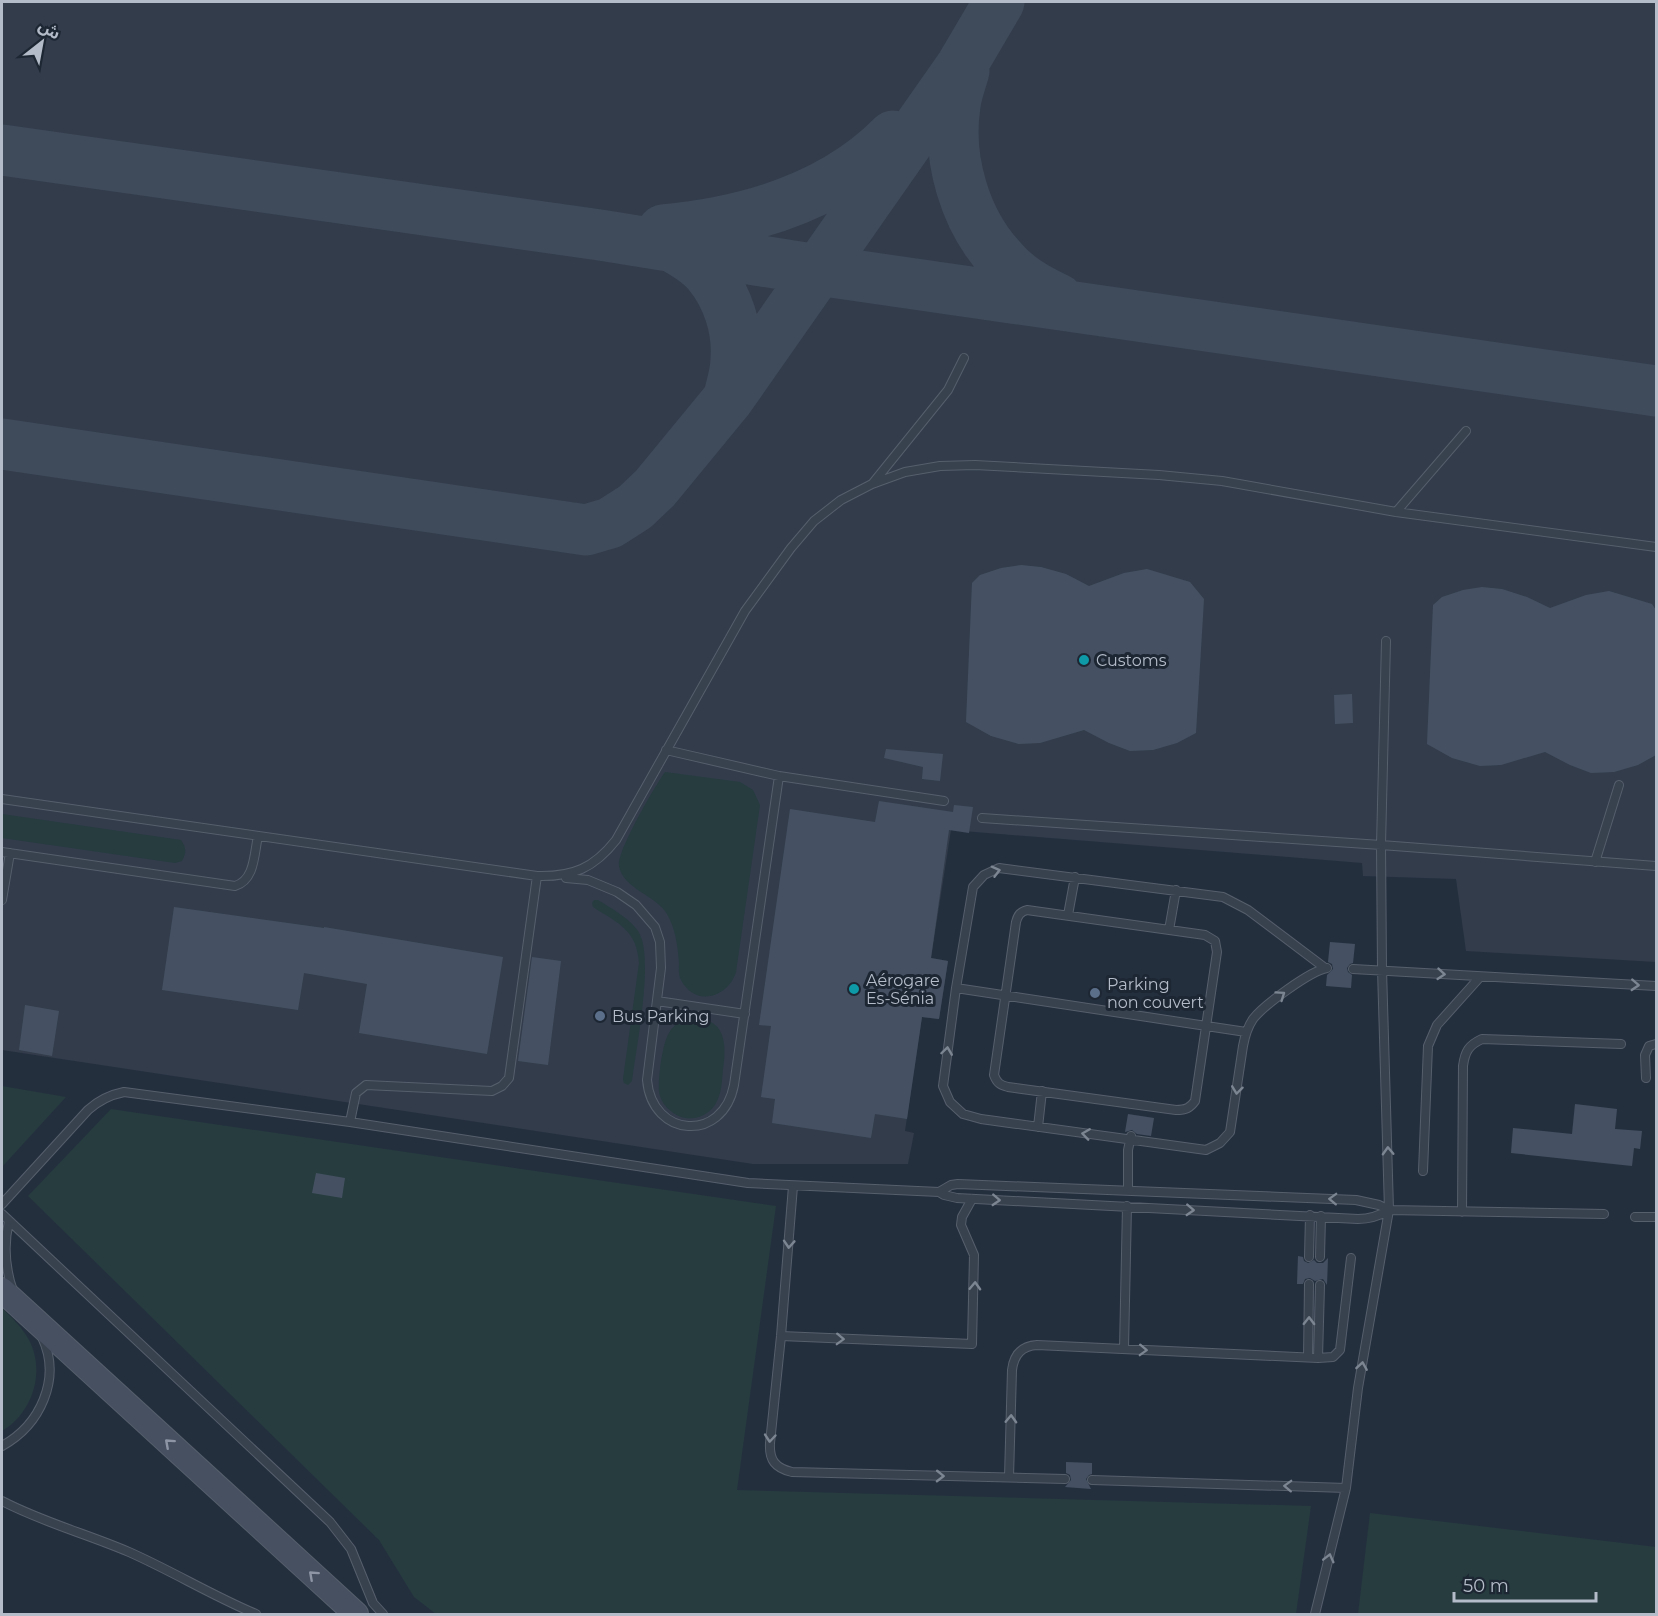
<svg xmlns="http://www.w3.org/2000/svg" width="1658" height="1616" font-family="Montserrat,'Noto Sans Arabic',sans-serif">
  <rect width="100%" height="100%" fill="#242f3e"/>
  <path fill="#323c4b" d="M 2,2 L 1656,2 L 1656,962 L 1466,951 L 1456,879 L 1363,876 L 1362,863 L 951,830 L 931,958 L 948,961 L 939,1019 L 922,1017 L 905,1131 L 914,1133 L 908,1164 L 753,1164 L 2,1050 Z"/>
  <path fill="#263c3f" d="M 665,772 L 740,782 L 753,790 L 760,805 L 736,972 C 728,998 695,1007 681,980 C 678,974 679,969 679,962 C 678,947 675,927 667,914 C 656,895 623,889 619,866 C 617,851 655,786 665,772 Z
    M 2,814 L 181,840 C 186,848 187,852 182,861 L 175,863 L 2,838 Z
    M 594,900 L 598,900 C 612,909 628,917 638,931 C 655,955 636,1048 632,1081 L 628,1085 L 624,1083 L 623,1079 L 639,963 C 637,930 618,923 593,907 L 592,903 Z
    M 691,1018 C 725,1018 727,1041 723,1069 C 722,1079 722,1091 717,1101 C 709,1119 685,1124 671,1111 C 665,1107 660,1099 659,1092 C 658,1079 662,1044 669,1033 C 674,1024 681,1020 691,1018 Z
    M 2,1086 L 66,1097 L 2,1167 Z
    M 111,1109 L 776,1206 L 737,1490 L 1311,1506 L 1296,1614 L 436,1614 L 414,1597 L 379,1540 L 28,1196 Z
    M 2,1308 C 12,1318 22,1327 29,1340 C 46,1372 32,1414 2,1431 Z
    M 1370,1513 L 1656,1547 L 1656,1614 L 1358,1614 Z"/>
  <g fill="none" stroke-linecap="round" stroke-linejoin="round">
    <path stroke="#3f4a5a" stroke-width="51" d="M 964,71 C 961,82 956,94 955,106 C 947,159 965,221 1002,260 C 1017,278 1037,289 1058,299
      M 2,150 L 600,235 L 818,270 L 1656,391
      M 663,230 C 747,222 833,197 893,136
      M 671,246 C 684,253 698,261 708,273 C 728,297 738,329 736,359 C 736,371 732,384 729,396
      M 2,444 L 586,530 L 610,523 L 635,507 L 655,488 L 729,398 L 962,65 L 999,2"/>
  </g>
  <path fill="#455162" d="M 1021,565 L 1041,567 L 1066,574 L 1089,586 L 1124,573 L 1147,569 L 1190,582 L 1204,599 L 1196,733 L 1177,743 L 1153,750 L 1130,751 L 1109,743 L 1084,730 L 1040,743 L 1019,744 L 991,736 L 966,722 L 972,583 L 980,575 L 1001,568 Z
    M 1482,587 L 1502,589 L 1527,597 L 1550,608 L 1586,595 L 1609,591 L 1652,604 L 1656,610 L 1656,755 L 1638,765 L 1614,772 L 1591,773 L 1570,765 L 1545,752 L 1501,765 L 1480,766 L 1452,758 L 1427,744 L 1433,605 L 1442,597 L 1463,590 Z
    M 1352,694 L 1353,723 L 1335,724 L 1334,695 Z
    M 886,749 L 943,754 L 940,781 L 922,779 L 923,767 L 884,758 Z
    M 879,801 L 953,812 L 954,805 L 973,807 L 969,833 L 949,830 L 931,958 L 948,961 L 939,1019 L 922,1017 L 907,1119 L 875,1114 L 871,1138 L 772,1123 L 775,1099 L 761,1097 L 771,1026 L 759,1025 L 790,809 L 875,822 Z
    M 174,907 L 324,928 L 324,927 L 503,957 L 487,1054 L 359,1033 L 367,984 L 304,973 L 298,1010 L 162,990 Z
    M 1330,942 L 1355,944 L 1353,963 L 1350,964 L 1347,968 L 1348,972 L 1352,975 L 1351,988 L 1326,986 L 1327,975 L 1333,969 L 1332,964 L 1328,962 Z
    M 532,957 L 561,961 L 548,1065 L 518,1061 Z
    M 25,1005 L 59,1011 L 52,1056 L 19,1050 Z
    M 1575,1104 L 1617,1109 L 1615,1129 L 1642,1131 L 1640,1149 L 1634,1148 L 1632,1166 L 1511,1153 L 1513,1128 L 1572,1134 Z
    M 1128,1114 L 1154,1118 L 1151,1136 L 1137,1134 L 1132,1130 L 1125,1132 Z
    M 316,1173 L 345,1178 L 342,1198 L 312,1193 Z
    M 1298,1256 L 1303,1257 L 1304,1261 L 1308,1263 L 1314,1260 L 1317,1263 L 1323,1263 L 1328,1258 L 1327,1285 L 1323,1279 L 1315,1281 L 1310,1278 L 1305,1279 L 1303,1284 L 1297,1284 Z
    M 1066,1462 L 1092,1463 L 1092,1474 L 1089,1475 L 1086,1479 L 1091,1489 L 1065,1487 L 1071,1480 L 1070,1475 L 1066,1473 Z"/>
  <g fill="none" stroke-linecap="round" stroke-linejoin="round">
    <g stroke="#565f6c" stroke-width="10">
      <path id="lane" d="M 873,483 L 948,390 L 964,358
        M 1396,512 L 1466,431
        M 666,750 L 779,776 L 944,801
        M 2,799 L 537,876 C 573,877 594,868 616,840 L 745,611 L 791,548 L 814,521 L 841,500 L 872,484 L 905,472 L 940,466 L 975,465 L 1159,475 L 1222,481 L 1396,512 L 1656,547
        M 982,818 L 1381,845 L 1656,866
        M 2,852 L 235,886 C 255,880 254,854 258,836
        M 1595,862 L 1619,785
        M 566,878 L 588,880 L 617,892 L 636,905 L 655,927 L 660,942 L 661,968 L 647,1080 C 652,1138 723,1143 734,1085 L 779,776
        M 2,900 L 10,853
        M 1027,910 L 1205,935 L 1215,941 L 1217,952 L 1195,1101 C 1190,1108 1186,1110 1176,1110 L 1008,1087 C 1000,1085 997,1083 994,1075 L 1016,922 C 1018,915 1020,912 1027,910 Z
        M 1068,915 L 1075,877
        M 1169,930 L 1176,890
        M 1325,968 L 1248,910 L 1223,897 L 999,868 L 984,875 L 973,887 L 956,988 L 943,1086 L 950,1102 L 963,1114 L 981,1119 L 1206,1150 L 1220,1143 L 1230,1132 L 1243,1046 C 1245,1035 1247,1028 1253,1019 C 1264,1005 1310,971 1327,968
        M 1353,969 L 1656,986
        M 956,988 L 1246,1032
        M 657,1001 L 745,1014
        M 1646,1078 L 1645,1055 L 1649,1046 L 1656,1044
        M 350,1122 L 356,1093 L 366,1085 L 492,1091 L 502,1086 L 509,1078 L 537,876
        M 1038,1127 L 1042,1091
        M 1423,1171 L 1428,1046 L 1437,1025 L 1480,977
        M 793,1186 L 781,1336 L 770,1443 C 769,1460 775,1468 792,1472 L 1065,1479
        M 1128,1191 L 1128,1150 L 1131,1136
        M 939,1192 L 951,1185 L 958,1184 L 1356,1200 L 1379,1205 L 1389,1210 L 1604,1214
        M 2,1204 L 88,1110 C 99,1100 109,1095 124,1092 L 350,1122 L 748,1183 L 939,1192 L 944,1195 L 957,1198 L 1358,1219 C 1370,1219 1379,1216 1389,1210
        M 1462,1212 L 1463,1066 C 1465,1051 1469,1045 1482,1039 L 1621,1044
        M 2,1214 L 330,1522 L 351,1549 L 373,1603 L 383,1614
        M 1635,1217 L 1656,1217
        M 9,1221 C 3,1246 5,1268 13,1291
        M 1309,1257 L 1310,1215
        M 1320,1257 L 1321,1216
        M 781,1336 L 972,1344 L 974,1255 L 961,1225 L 962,1217 L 972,1199
        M 1124,1349 L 1127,1206
        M 1308,1357 L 1309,1284
        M 1318,1358 L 1320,1285
        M 2,1446 C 40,1425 62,1379 42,1337
        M 1009,1477 L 1012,1370 C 1014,1354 1022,1346 1037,1345 L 1318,1358 L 1333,1357 L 1340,1350 L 1351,1258
        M 1092,1480 L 1346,1488
        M 2,1501 C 42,1522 87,1534 129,1552 C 172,1571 213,1596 256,1614
        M 1315,1614 L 1346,1488 L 1358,1388 L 1389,1210 L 1382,969 L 1381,845 L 1386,641"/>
    </g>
    <g stroke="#565f6c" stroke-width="26">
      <path id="secondary" d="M 2,1290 L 356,1614"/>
    </g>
    <use href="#lane" stroke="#38414e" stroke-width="8"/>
    <use href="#secondary" stroke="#465061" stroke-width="24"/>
  </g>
  <defs><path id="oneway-chevron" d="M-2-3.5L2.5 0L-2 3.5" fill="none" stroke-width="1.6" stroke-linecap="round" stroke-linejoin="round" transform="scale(1.5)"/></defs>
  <g stroke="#7c8592">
    <use href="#oneway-chevron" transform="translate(996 871) rotate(-15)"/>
    <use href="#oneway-chevron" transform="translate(1441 974) rotate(5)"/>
    <use href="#oneway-chevron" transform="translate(1635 985) rotate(3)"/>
    <use href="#oneway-chevron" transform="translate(1281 995) rotate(-35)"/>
    <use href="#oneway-chevron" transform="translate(947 1051) rotate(-82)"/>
    <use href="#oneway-chevron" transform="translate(1237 1090) rotate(97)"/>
    <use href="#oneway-chevron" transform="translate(1086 1134) rotate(-172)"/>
    <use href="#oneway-chevron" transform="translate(1388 1151) rotate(-92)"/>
    <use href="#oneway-chevron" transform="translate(1333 1199) rotate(-178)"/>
    <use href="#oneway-chevron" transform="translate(996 1200) rotate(3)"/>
    <use href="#oneway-chevron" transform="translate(1190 1210) rotate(3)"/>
    <use href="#oneway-chevron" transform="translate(789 1244) rotate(94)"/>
    <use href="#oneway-chevron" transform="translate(975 1286) rotate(-88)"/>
    <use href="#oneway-chevron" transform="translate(1309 1321) rotate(-89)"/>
    <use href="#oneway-chevron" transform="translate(840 1339) rotate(2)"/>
    <use href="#oneway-chevron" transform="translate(1143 1350) rotate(2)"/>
    <use href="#oneway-chevron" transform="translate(1362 1366) rotate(-81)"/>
    <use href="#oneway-chevron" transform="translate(1011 1419) rotate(-88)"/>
    <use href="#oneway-chevron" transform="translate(770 1438) rotate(95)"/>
    <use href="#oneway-chevron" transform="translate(940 1476) rotate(1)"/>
    <use href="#oneway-chevron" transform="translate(1288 1486) rotate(-178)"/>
    <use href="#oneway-chevron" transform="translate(1329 1558) rotate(-76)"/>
  </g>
  <g stroke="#8e96a5">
    <use href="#oneway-chevron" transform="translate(169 1443) rotate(-138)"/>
    <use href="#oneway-chevron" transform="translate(313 1575) rotate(-138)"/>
  </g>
  <g fill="#0f9aa8" stroke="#1d2633" stroke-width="2">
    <circle cx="1084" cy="660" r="6"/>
    <circle cx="854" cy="989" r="6"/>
  </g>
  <g fill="#5c6f8a" stroke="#1d2633" stroke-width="2">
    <circle cx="1095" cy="993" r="6"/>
    <circle cx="600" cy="1016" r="6"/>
  </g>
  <g text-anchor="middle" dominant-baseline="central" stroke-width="6" stroke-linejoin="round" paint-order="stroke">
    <g font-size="16" fill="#b4bcc9" stroke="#1d2633" text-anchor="start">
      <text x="1096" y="660">Customs</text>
      <text x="866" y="980">Aérogare<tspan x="866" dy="18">Es-Sénia</tspan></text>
      <text x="1107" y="984">Parking<tspan x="1107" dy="18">non couvert</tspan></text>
      <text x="612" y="1016">Bus Parking</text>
    </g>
  </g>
  <rect width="1658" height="1616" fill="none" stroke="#b4bcc9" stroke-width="6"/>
  <g transform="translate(42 42) rotate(31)" stroke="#1d2633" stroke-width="4.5" paint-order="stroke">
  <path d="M0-4.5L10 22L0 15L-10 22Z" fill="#b4bcc9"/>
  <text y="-9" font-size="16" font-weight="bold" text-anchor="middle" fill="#b4bcc9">ش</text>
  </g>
  <path d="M1454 1592v9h142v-9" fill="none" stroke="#b4bcc9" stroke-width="3"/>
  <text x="1463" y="1592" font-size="18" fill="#b4bcc9" stroke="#1d2633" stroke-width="4.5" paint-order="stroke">50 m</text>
</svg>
